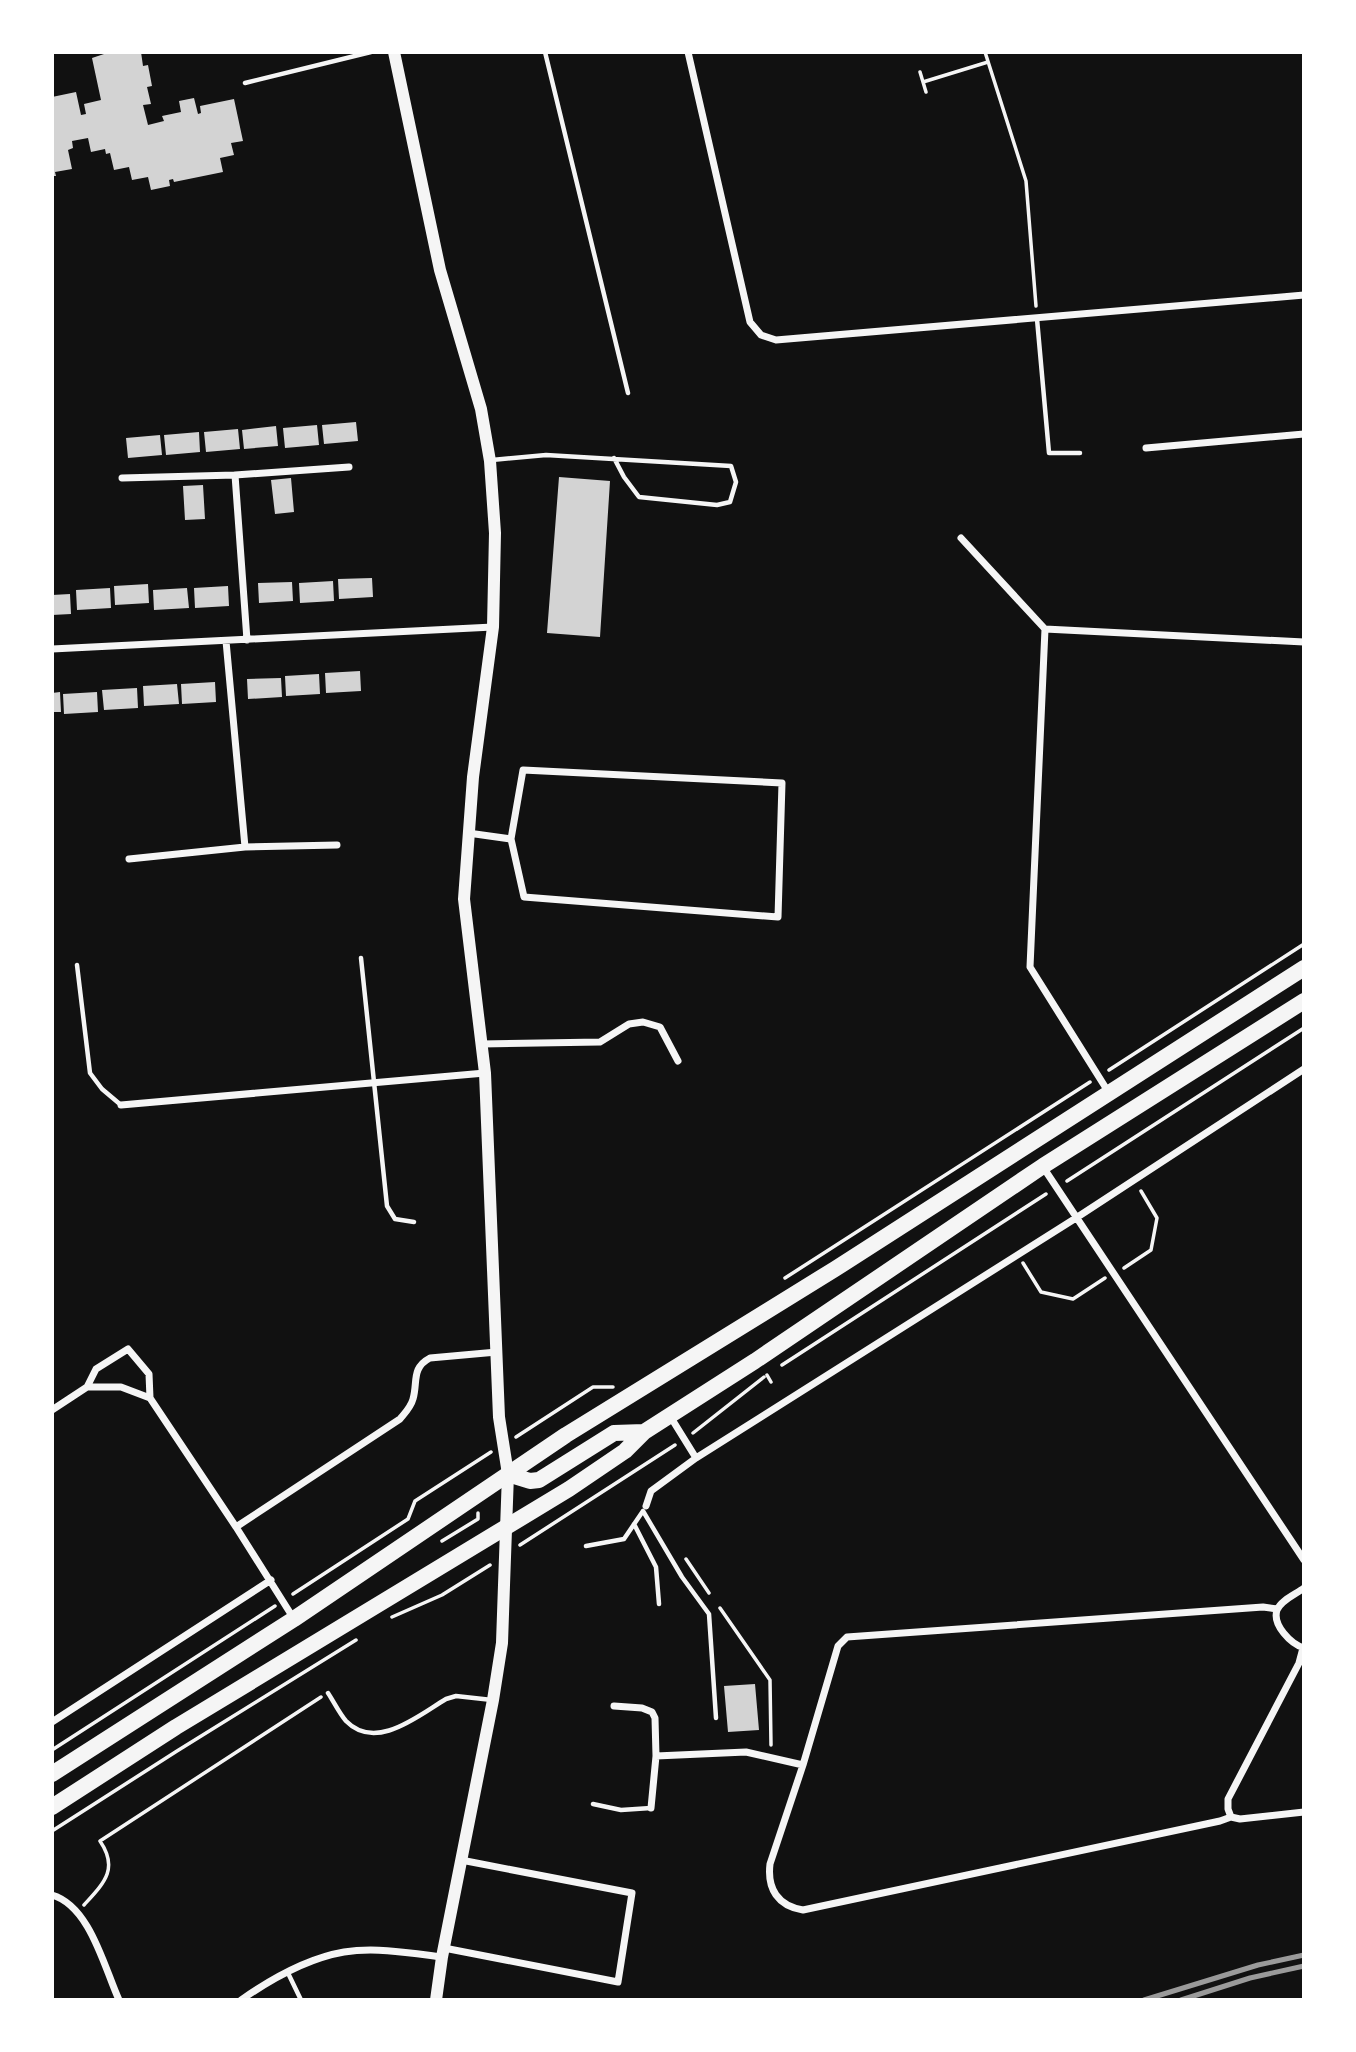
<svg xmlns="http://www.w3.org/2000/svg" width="1356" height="2052" font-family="'IBM Plex Sans',sans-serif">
  <rect width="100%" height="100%" fill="#111"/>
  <path fill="#d3d3d3" d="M 110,52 L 141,52 L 143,66 L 148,65 L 152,86 L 147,87 L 151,104 L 143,105 L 148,125 L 164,121 L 162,116 L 181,112 L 179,101 L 194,98 L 198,114 L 201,113 L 200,106 L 234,99 L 243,141 L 231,143 L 234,155 L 220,158 L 223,172 L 174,182 L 173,179 L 169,180 L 170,186 L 151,190 L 148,177 L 132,180 L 129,167 L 114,170 L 110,153 L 106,154 L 105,149 L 91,152 L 88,138 L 72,141 L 73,148 L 68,150 L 72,169 L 55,172 L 56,176 L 52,176 L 52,97 L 76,92 L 81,115 L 86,114 L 84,104 L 101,100 L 92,58 Z
    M 356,422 L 358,441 L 324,444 L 322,425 Z
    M 317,425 L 319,445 L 285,448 L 283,428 Z
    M 276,426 L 278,446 L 244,449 L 242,430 Z
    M 238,429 L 240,449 L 206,452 L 204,432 Z
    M 199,432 L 200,452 L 166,455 L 164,435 Z
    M 160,435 L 162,455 L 128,458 L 126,438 Z
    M 559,477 L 610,481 L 600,637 L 547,633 Z
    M 291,478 L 294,512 L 275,514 L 271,480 Z
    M 203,485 L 205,519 L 185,520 L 183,486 Z
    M 372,578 L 373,597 L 339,599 L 338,579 Z
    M 333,581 L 334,601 L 300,603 L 299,583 Z
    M 292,582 L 293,601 L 259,603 L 258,583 Z
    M 148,584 L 149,603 L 115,605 L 114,586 Z
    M 228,586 L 229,606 L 195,608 L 194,588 Z
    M 110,588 L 111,608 L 77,610 L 76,590 Z
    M 187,588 L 189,608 L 154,610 L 153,590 Z
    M 70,594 L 71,614 L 52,615 L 52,595 Z
    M 360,671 L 361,691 L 326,693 L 325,673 Z
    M 319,674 L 320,694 L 286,696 L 285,676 Z
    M 281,678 L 282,697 L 248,699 L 247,679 Z
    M 215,682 L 216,702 L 182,704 L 181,684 Z
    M 177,684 L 179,704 L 144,706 L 143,686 Z
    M 137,688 L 138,708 L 104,710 L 102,690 Z
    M 60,692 L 61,712 L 52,712 L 52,693 Z
    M 97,692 L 98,712 L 64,714 L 63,694 Z
    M 755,1684 L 759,1730 L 728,1732 L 724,1686 Z"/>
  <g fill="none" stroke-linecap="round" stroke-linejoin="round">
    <path stroke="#f5f5f5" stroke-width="3.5" d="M 985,52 L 1026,181 L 1036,306
      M 920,72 L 926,92
      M 923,82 L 988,62
      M 1109,1070 L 1304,944
      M 1067,1181 L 1304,1028
      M 1023,1263 L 1041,1292 L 1073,1299 L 1105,1278
      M 1124,1268 L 1151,1250 L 1157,1218 L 1141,1191
      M 785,1278 L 1090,1082
      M 782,1365 L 1046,1194
      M 767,1375 L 771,1382
      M 693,1433 L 764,1377
      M 516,1437 L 593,1387 L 613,1387
      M 442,1541 L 478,1519 L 478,1513
      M 520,1545 L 675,1445
      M 686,1559 L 709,1593
      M 293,1594 L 408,1519 L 415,1501 L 491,1452
      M 720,1608 L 770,1680 L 771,1745
      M 392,1617 L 442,1595 L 490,1565
      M 52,1750 L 275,1606
      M 52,1831 L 177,1751 L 356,1640
      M 84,1905 C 104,1883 119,1869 100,1841 L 321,1697"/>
    <path stroke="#f5f5f5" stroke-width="4.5" d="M 545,52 L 628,393
      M 245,83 L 371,52
      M 1037,319 L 1049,453 L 1080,453
      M 492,460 L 546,455 L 731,466 L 736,482 L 730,502 L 717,505 L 639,497 L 624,477 L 614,458
      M 361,958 L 387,1206 L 395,1219 L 414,1222
      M 77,965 L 90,1073 L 102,1089 L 121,1105
      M 643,1511 L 682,1577 L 709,1614 L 716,1718
      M 634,1524 L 656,1567 L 659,1604
      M 586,1546 L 624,1539 L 643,1511
      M 328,1693 C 334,1702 339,1713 346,1721 C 376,1752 419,1715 446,1699 L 456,1696 L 492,1700
      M 593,1804 L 621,1810 L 651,1808
      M 288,1973 L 301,2000"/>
    <path stroke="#f5f5f5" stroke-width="7" d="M 688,52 L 750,322 L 761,335 L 776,340 L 1304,295
      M 1146,448 L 1304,434
      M 235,475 L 349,467
      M 122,478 L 235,475 L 247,640
      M 961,538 L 1045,629 L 1030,967 L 1109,1093
      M 1045,629 L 1304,642
      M 226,641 L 245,847 L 337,845
      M 52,649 L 493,627
      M 468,833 L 511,839 L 523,770 L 782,783 L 778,917 L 524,897 L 511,839
      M 129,859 L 245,847
      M 481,1044 L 600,1042 L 629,1024 L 643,1022 L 660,1027 L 678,1061
      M 121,1105 L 485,1073
      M 1043,1167 L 1304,1560
      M 87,1387 L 96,1369 L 128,1349 L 149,1374 L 150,1398
      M 52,1410 L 87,1387 L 121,1387 L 150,1398 L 236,1527 L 294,1619
      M 670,1416 L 696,1458
      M 646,1506 L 651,1491 L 696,1458 L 1076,1218 L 1304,1069
      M 236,1527 L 400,1419 C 405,1413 411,1407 413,1399 C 418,1382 411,1368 430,1358 L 497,1352
      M 1304,1588 C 1296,1594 1281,1600 1277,1610 C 1272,1625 1291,1644 1304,1648
      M 1277,1609 L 1263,1607 L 847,1637 L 838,1646 L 803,1765 L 770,1864 C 767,1889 778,1906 803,1910 L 1220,1821 L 1231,1817 L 1240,1819 L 1304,1812
      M 614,1706 L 642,1708 L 652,1712 L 655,1718 L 656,1756 L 746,1752 L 803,1765
      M 52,1722 L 271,1580
      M 651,1808 L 656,1756
      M 1231,1817 L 1228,1809 L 1228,1799 L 1299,1663 L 1303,1648
      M 52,1895 C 90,1906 104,1967 119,2000
      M 444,1948 L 618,1982 L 632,1893 L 461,1860
      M 241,2000 C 271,1979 309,1958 344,1952 C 376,1947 411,1953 442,1957"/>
    <path stroke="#f5f5f5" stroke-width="12" d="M 394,52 L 440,270 L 481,409 L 490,461 L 495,533 L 493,627 L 473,777 L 464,899 L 485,1073 L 499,1417 L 508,1474 L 504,1585 L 502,1643 L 493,1700 L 442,1957 L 436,2000"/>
    <path stroke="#f5f5f5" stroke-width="16" d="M 508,1474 L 530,1481 L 539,1480 L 614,1433 L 644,1432
      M 52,1774 L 294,1619 L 566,1435 L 835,1269 L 1304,968
      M 52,1807 L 176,1727 L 569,1489 L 625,1451 L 644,1432 L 755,1361 L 1043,1166 L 1304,1001"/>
    <path stroke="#9a9a9a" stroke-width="5" d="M 1144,2000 L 1258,1965 L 1304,1955
      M 1181,2000 L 1250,1978 L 1304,1966"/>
  </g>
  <rect width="1356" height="2052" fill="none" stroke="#ffffff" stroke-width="108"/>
</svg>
